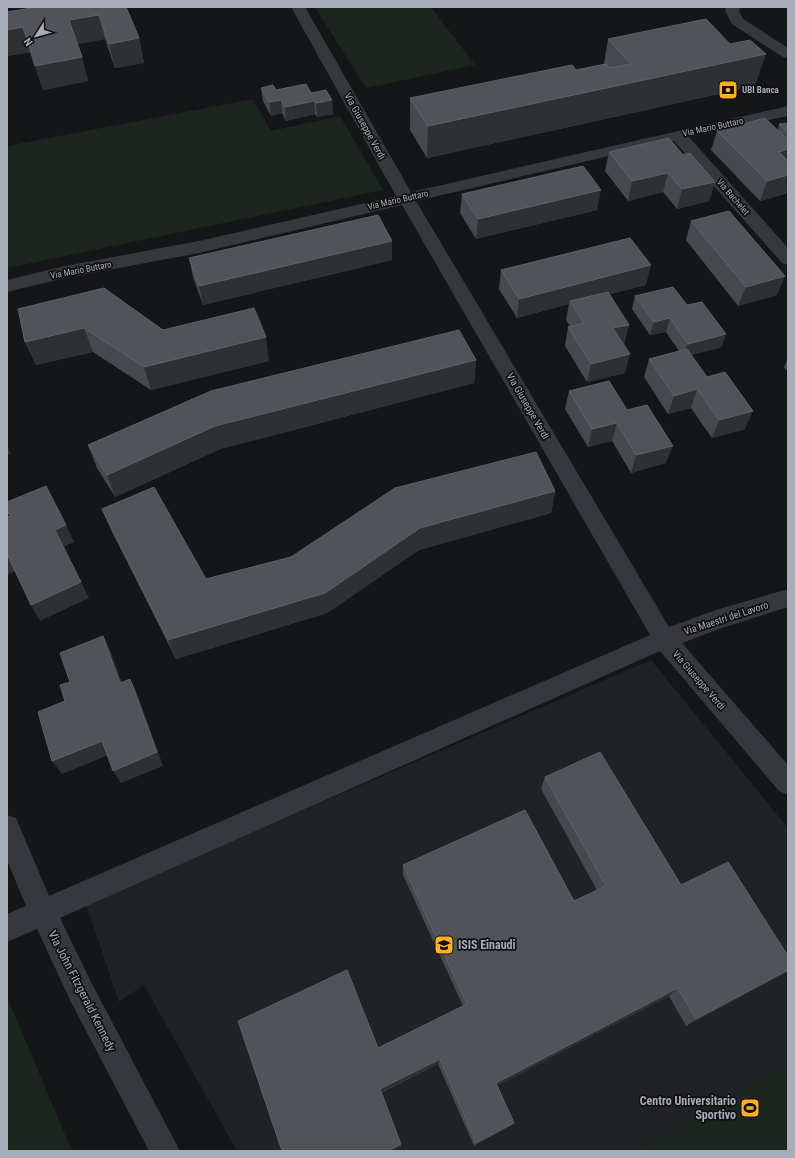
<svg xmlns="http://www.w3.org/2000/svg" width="795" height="1158" font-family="'Roboto Condensed',sans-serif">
  <rect width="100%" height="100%" fill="#151618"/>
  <path fill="#212225" d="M 651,660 L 788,828 L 788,1065 L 635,1151 L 237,1151 L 144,985 L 119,1002 L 86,904 Z"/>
  <path fill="#1d261e" d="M 315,7 L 431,7 L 475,65 L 366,88 Z
    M 253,99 L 271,131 L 340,116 L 383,190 L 7,268 L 7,146 Z
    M 7,997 L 72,1151 L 7,1151 Z
    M 788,1065 L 788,1151 L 635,1151 Z"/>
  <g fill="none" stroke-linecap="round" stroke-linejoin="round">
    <path fill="#36383d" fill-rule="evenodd" d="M 291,7 L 305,7 L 411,192 L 788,106 L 788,116 L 689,137 L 788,248 L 788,265 L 782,263 L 674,141 L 416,201 L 669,627 L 716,610 L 788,589 L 788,607 L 719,629 L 682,643 L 788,765 L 788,795 L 779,791 L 660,651 L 60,918 L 91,982 L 180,1151 L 149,1151 L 71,1002 L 37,929 L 7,942 L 7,914 L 26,906 L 7,860 L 7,815 L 16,818 L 49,896 L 650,635 L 402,205 L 199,253 L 65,278 L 7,292 L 7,280 L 65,266 L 199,241 L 396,196 Z
      M 727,7 L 741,7 L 739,11 L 743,19 L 788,48 L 788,58 L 783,57 L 732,24 L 725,11 Z"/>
  </g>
  <path fill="#46494d" d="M 126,7 L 139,38 L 144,63 L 115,68 L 105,39 L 77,44 L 88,81 L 43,90 L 31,52 L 7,56 L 7,12 Z
    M 608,39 L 755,86 L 427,158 L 410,130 L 410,98 L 576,70 L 604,64 Z
    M 261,88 L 276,90 L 311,93 L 333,114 L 317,117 L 315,114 L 286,121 L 282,113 L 271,116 L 263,101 Z
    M 788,123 L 788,193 L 760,201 L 711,150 L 717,131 L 778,130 L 779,124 Z
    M 609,152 L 683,155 L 715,182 L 709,201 L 677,209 L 663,192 L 628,201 L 605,171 Z
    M 462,194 L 597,210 L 476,239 L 460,213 Z
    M 691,221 L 777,295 L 738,306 L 686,240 Z
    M 189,258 L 392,260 L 203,305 L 193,277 Z
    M 501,270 L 646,285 L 609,294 L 629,325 L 624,344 L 625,373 L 587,382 L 565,346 L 568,327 L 570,326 L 566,320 L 569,304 L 517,318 L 499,289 Z
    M 635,296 L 687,305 L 722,347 L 691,355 L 745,429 L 712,438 L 691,408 L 668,414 L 644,377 L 649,359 L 679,351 L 666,332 L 650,335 L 632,309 Z
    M 18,309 L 163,330 L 269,361 L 151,390 L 93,352 L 36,365 L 25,342 Z
    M 788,358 L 788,372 L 784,367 Z
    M 476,360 L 474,383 L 220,449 L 115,497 L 97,468 L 88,445 Z
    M 569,391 L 627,410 L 666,463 L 631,473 L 612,441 L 588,447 L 565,409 Z
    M 555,491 L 551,513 L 419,550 L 327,613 L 176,659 L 111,530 L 102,509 L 206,579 L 291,557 Z
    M 545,777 L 788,970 L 788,971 L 686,1026 L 669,996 L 497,1085 L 514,1123 L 510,1126 L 474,1146 L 438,1064 L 381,1093 L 401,1144 L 401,1147 L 282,1151 L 378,1048 L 463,1006 L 403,875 L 403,865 L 574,901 L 597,890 L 541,789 Z"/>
  <path fill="#2e3033" d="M 99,15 L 105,39 L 76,45 L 69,20 Z
    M 23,27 L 31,52 L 7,56 L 7,30 Z
    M 139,38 L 144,63 L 115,68 L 109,44 Z
    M 766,54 L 755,86 L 427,158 L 428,126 Z
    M 82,57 L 88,81 L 43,90 L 35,66 Z
    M 281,100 L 282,113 L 271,116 L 269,102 Z
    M 332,100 L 333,114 L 317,117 L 316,103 Z
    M 314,101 L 315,114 L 286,121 L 285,107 Z
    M 788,149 L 788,167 L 779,152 Z
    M 668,173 L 663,192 L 628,201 L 632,181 Z
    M 788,175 L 788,193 L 760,201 L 767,181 Z
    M 715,182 L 709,201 L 677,209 L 682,189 Z
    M 601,190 L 597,210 L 476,239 L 478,219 Z
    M 392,241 L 392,260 L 203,305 L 199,286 Z
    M 651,265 L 646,285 L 572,304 L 570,301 L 569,304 L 517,318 L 519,299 Z
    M 785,276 L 777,295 L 738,306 L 746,287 Z
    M 670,318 L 666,332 L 650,335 L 654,322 Z
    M 629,325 L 624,344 L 609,347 L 613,328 Z
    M 84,328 L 93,352 L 36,365 L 25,342 Z
    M 726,334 L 722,347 L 683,357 L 688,344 Z
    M 266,337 L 269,361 L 151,390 L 144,367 Z
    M 630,354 L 625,373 L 587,382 L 591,364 Z
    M 476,360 L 474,383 L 220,449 L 115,497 L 107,475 L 215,426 Z
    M 697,389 L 691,408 L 668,414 L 674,396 Z
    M 753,411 L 745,429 L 712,438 L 719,420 Z
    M 617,423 L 612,441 L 588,447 L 592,429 Z
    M 7,445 L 11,454 L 7,455 Z
    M 673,446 L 666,463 L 631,473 L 636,455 Z
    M 555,491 L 551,513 L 419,550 L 327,613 L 176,659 L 168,640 L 420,528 Z
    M 66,525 L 74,542 L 64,547 L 55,530 Z
    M 7,554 L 17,570 L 7,575 Z
    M 81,582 L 89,598 L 40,621 L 31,605 Z
    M 103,636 L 111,652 L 127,697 L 120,683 Z
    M 130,679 L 137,693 L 163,766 L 121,783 L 113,771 Z
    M 102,741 L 111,754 L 62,774 L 52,761 Z
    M 788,970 L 788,971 L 782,975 L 686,1026 L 696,1019 Z
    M 678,988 L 669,996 L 493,1088 L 496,1083 Z
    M 440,1059 L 438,1064 L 380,1093 L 380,1089 Z
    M 514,1123 L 510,1126 L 474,1146 L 476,1143 Z
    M 401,1144 L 401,1147 L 393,1151 L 388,1151 Z"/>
  <path fill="#515359" stroke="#5e6168" d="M 37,7 L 126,7 L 139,38 L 109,44 L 99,15 L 69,20 L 82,57 L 35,66 L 23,27 L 7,30 L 7,12 Z
    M 706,19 L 730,44 L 750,40 L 766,54 L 428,126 L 410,98 L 572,65 L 576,70 L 606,64 L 610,68 L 631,64 L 608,39 Z
    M 306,84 L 311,93 L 326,90 L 332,100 L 316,103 L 314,101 L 285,107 L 281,100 L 269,102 L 261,88 L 273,85 L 276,90 Z
    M 765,118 L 788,140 L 788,149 L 779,152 L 788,161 L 788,175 L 767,181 L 717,131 Z
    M 788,123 L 788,133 L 779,124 Z
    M 669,138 L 683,155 L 690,153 L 715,182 L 682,189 L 668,173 L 632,181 L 609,152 Z
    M 583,166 L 601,190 L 478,219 L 462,194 Z
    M 729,211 L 785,276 L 746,287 L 691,221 Z
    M 378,215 L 392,241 L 199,286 L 189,258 Z
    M 630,238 L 651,265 L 519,299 L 501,270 Z
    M 673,287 L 687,305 L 702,302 L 726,334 L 688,344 L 670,318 L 654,322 L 635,296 Z
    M 104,288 L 163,330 L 254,308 L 266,337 L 144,367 L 84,328 L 25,342 L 18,309 Z
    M 608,292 L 629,325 L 613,328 L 630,354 L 591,364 L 568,327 L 584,323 L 570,301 Z
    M 459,330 L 476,360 L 215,426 L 107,475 L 88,445 L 211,391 Z
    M 687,349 L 707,377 L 725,372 L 753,411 L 719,420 L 697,389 L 674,396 L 649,359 Z
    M 609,381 L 627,410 L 647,405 L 673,446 L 636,455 L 617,423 L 592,429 L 569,391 Z
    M 536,452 L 555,491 L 420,528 L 325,593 L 168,640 L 102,509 L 154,487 L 206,579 L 291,557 L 395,488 Z
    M 46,486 L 66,525 L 55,530 L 81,582 L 31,605 L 7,554 L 7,517 L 10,516 L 7,511 L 7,502 Z
    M 103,636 L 120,683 L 130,679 L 157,752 L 113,771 L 102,741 L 52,761 L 38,712 L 65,701 L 60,685 L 70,682 L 60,653 Z
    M 600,752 L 681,885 L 728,862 L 788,956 L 788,970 L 696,1019 L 678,988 L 496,1083 L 514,1123 L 476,1143 L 440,1059 L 380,1089 L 401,1144 L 388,1151 L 282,1151 L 238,1021 L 347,970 L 378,1048 L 467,1004 L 403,865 L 525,810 L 574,901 L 606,886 L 545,777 Z"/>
  <defs>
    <g id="bank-square" transform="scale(1)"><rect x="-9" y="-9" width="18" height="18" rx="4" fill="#fcaf29" stroke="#111113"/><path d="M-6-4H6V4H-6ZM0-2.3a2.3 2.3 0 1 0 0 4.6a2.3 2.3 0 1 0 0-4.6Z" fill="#111"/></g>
    <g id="school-square" transform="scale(1)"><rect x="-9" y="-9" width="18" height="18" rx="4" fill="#fcaf29" stroke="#111113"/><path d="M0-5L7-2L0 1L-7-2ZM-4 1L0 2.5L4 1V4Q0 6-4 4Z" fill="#111"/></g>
    <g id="stadium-square" transform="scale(1)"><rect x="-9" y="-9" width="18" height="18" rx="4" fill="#fcaf29" stroke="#111113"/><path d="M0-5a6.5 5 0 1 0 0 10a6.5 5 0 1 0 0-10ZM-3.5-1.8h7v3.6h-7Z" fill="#111"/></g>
  </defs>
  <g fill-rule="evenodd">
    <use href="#bank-square" x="728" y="90"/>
    <use href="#school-square" x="444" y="945"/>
    <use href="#stadium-square" x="750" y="1108"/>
  </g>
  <g text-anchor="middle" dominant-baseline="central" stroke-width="3.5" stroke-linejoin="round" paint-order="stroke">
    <g font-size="9" font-weight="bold" fill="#a7adb9" stroke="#111113" text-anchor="start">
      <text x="742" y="90">UBI Banca</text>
    </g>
    <g font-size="9" fill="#a7adb9" stroke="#111113">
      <text transform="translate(713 127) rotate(-12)">Via Mario Buttaro</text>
      <text transform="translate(733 197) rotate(49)">Via Bachelet</text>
      <text transform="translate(398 200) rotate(-13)">Via Mario Buttaro</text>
      <text transform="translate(81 270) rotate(-11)">Via Mario Buttaro</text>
    </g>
    <g font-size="10" fill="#a7adb9" stroke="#111113">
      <text transform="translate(365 126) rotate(61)">Via Giuseppe Verdi</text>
      <text transform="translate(528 406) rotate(60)">Via Giuseppe Verdi</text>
      <text transform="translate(726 618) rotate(-18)">Via Maestri del Lavoro</text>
      <text transform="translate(699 680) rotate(49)">Via Giuseppe Verdi</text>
    </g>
    <g font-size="12" font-weight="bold" fill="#a7adb9" stroke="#111113" text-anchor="start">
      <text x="458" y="945">ISIS Einaudi</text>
      <text x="736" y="1101" text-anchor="end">Centro Universitario<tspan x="736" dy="14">Sportivo</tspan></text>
    </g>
    <g font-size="12" fill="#a7adb9" stroke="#111113">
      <text transform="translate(82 991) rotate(63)">Via John Fitzgerald Kennedy</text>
    </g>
  </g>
  <rect width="795" height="1158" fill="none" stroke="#a7adb9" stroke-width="16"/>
  <g transform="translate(36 36) rotate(233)" stroke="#111113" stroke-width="3" paint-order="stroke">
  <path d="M0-3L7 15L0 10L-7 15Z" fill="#a7adb9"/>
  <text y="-6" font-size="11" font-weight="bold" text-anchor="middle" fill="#a7adb9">N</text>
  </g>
</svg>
